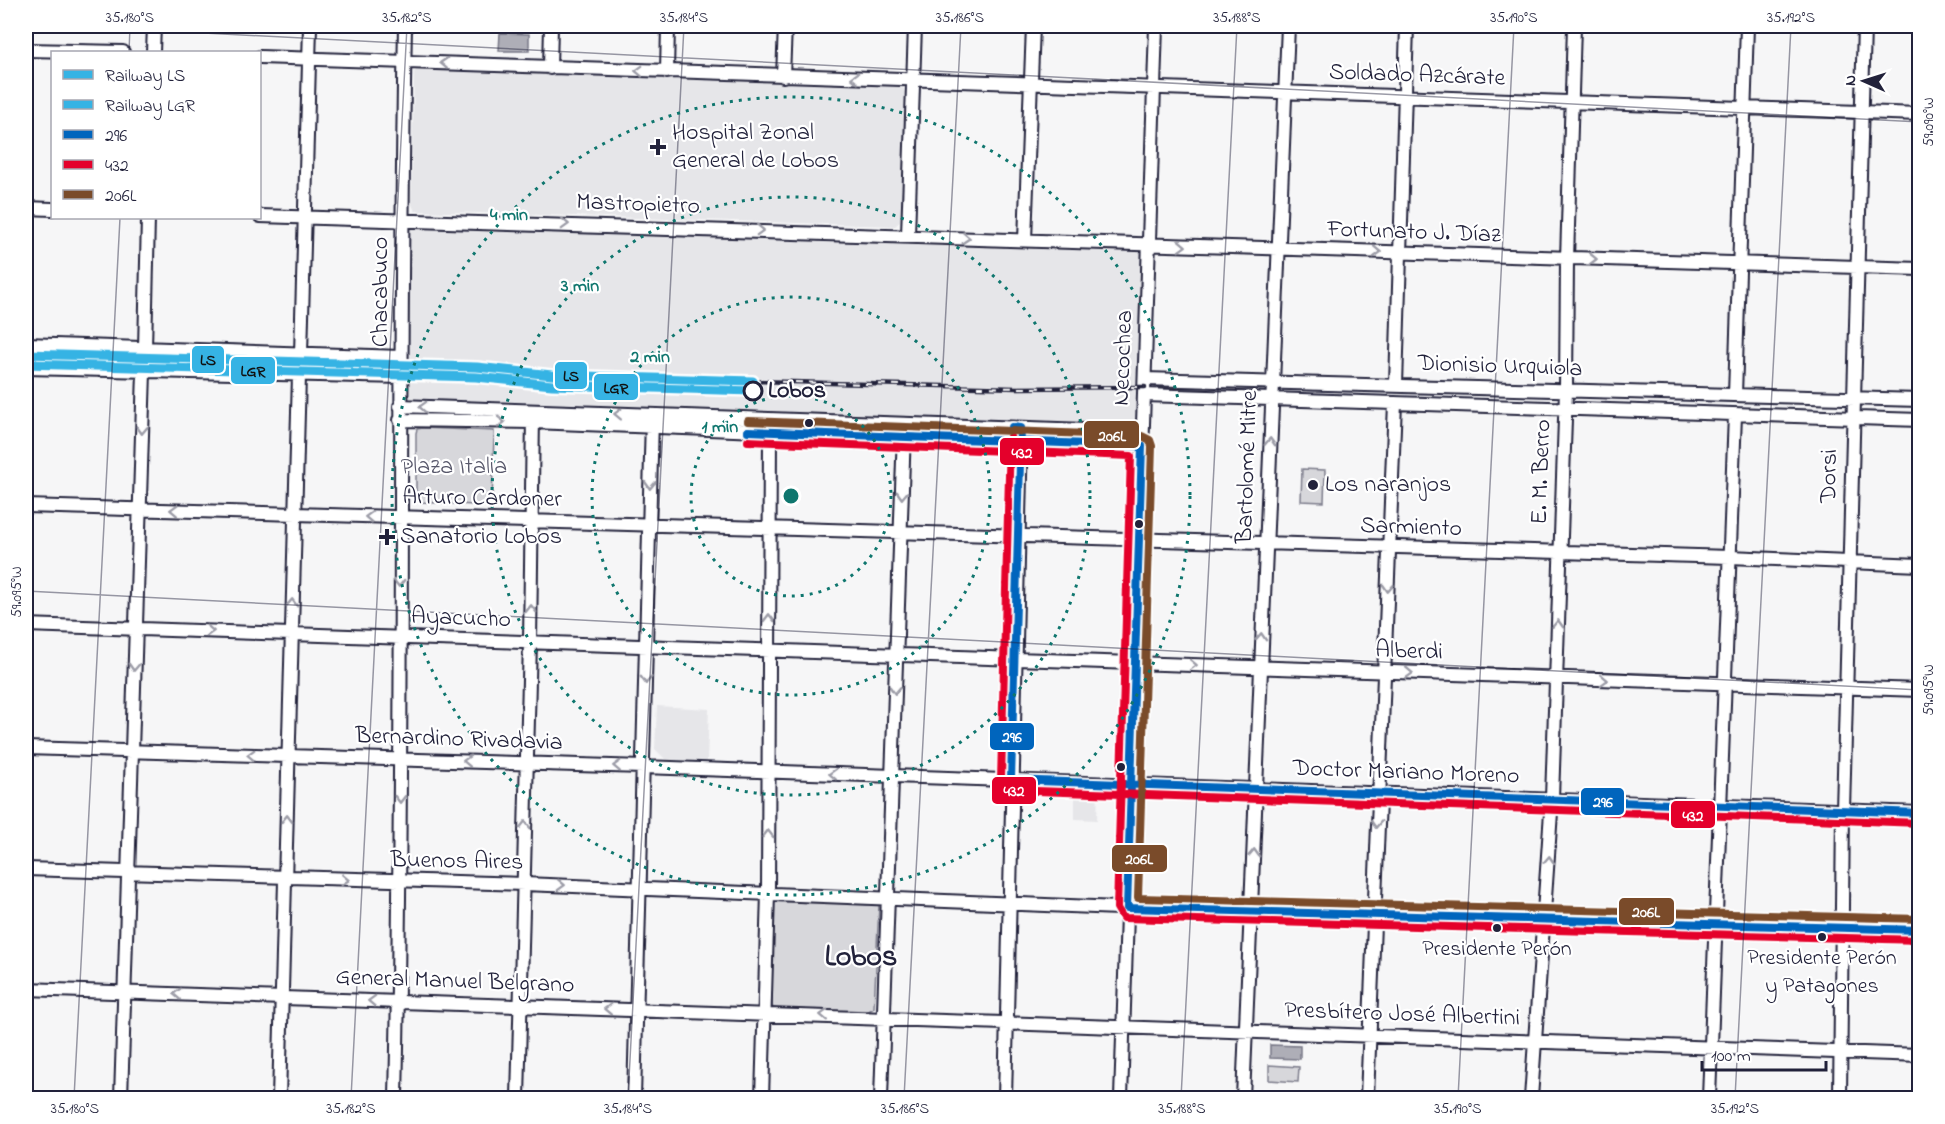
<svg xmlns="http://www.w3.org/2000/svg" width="1945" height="1124" font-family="'Indie Flower',sans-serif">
  <rect width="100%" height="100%" fill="#f6f6f7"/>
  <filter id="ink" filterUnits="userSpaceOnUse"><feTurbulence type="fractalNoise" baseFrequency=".0167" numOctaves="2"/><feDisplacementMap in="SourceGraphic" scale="12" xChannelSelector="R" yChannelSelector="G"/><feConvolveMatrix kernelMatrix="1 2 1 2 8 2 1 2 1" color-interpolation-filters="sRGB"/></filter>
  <g filter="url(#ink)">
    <path fill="#e6e6e9" d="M 418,69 L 902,86 L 905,92 L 901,221 L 895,226 L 415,211 L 411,203 L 414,72 Z
      M 407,224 L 1144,250 L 1138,425 L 405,400 Z
      M 657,706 L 709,709 L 707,761 L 666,760 L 655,749 Z
      M 1075,790 L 1098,791 L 1097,820 L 1075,819 Z"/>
    <path fill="#d7d7db" stroke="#7c7c8b" stroke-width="1.5" d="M 423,428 L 494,431 L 492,506 L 420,502 L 416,499 L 416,433 L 417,429 Z
      M 1302,469 L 1325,470 L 1324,502 L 1301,501 Z
      M 777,899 L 875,902 L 879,905 L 874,1008 L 865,1013 L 780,1010 L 772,1007 L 773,905 Z
      M 1269,1065 L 1299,1067 L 1298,1082 L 1269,1080 Z"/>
    <path fill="#aeaeb7" stroke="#767685" stroke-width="1.5" d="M 500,33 L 529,34 L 529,51 L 499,51 Z
      M 1270,1045 L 1300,1046 L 1300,1059 L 1270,1058 Z"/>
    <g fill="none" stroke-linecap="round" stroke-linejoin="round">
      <g stroke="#22223b" stroke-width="16">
        <path id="minor" d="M 26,50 L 123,52
          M 153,52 L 154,26
          M 260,57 L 1920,114
          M 550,68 L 551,26
          M 667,72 L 668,26
          M 783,76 L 785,26
          M 26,208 L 52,209
          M 260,216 L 1920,269
          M 908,235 L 915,26
          M 1025,240 L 1033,26
          M 26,344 L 401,357
          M 145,349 L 148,218
          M 301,354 L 310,26
          M 26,368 L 401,377
          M 1145,379 L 1920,400
          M 1396,385 L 1407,26
          M 1144,395 L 1920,420
          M 1735,395 L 1747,26
          M 400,406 L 1142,432
          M 400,420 L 533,422 L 1142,446
          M 26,506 L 1730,557 L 1920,565
          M 26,625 L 1920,690
          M 26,748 L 643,767 L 1920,813
          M 26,869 L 524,884 L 1143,909 L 1920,930
          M 26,989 L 1920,1055
          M 121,1098 L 144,372
          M 279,1098 L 299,376
          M 396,1098 C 404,741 398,383 405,26
          M 518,1098 L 530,642 L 533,415
          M 634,1098 L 652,419
          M 762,1098 L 768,893 L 770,432
          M 881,1098 L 904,431
          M 1005,1098 L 1021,435
          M 1121,1098 L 1156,26
          M 1243,1098 L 1288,26
          M 1367,1098 L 1395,403
          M 1531,1098 L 1552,798 L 1566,390 L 1567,259 L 1574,26
          M 1709,1098 L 1735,415
          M 1840,1098 L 1843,810 L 1864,26"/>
      </g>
      <use href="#minor" stroke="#fff" stroke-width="12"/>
      <g stroke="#22223b" stroke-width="4.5">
        <path id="rail" d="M 753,381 L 1017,388 L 1145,387"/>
      </g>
      <use href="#rail" stroke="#fff" stroke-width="2" stroke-dasharray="7" stroke-linecap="butt"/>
      <g stroke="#fff" stroke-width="12">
        <path id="bus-1" d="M 1012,427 L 1021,428 L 1011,780 L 1920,813
          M 748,431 L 1142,446 L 1127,908 L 1920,930"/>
      </g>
      <g stroke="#fff" stroke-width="12">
        <path id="bus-2" d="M 1010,437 L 1001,780 L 1007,790 L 1920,823
          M 748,441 L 1131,456 L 1117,908 L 1123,918 L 1920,940"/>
      </g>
      <g stroke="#fff" stroke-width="12">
        <path id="bus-3" d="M 748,421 L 1142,436 L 1150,440 L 1152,446 L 1138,898 L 1920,919"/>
      </g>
      <use href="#bus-1" stroke="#0065bd" stroke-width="8"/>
      <use href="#bus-2" stroke="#e4002b" stroke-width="8"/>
      <use href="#bus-3" stroke="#7a4b2a" stroke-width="8"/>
      <g stroke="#fff" stroke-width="14">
        <path id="rail-1" d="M 26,354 L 477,367 L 552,375 L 753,381"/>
      </g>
      <g stroke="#fff" stroke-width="14">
        <path id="rail-2" d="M 26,364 L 476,377 L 552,385 L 753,391"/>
      </g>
      <use href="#rail-1" stroke="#36b3e4" stroke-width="9"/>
      <use href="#rail-2" stroke="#36b3e4" stroke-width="9"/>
    </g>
    <defs><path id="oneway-chevron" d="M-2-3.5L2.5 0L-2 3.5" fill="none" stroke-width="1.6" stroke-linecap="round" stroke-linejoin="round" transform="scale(1.5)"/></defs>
    <g stroke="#9c9ca7">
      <use href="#oneway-chevron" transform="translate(444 63) rotate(-177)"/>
      <use href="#oneway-chevron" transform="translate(639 71) rotate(-178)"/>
      <use href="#oneway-chevron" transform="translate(855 78) rotate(-178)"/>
      <use href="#oneway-chevron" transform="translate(565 224) rotate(2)"/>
      <use href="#oneway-chevron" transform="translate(760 230) rotate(2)"/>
      <use href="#oneway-chevron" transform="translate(966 238) rotate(3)"/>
      <use href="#oneway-chevron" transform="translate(1182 246) rotate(2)"/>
      <use href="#oneway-chevron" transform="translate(1377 252) rotate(2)"/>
      <use href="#oneway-chevron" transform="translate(1593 259) rotate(1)"/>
      <use href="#oneway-chevron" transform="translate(423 407) rotate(-178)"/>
      <use href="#oneway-chevron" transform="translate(618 414) rotate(-178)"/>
      <use href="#oneway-chevron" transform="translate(501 422) rotate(1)"/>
      <use href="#oneway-chevron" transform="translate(142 430) rotate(92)"/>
      <use href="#oneway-chevron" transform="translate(1270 442) rotate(-88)"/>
      <use href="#oneway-chevron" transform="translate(650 485) rotate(92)"/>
      <use href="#oneway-chevron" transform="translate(902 495) rotate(92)"/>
      <use href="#oneway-chevron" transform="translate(174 510) rotate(-178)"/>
      <use href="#oneway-chevron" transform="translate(369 517) rotate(-178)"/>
      <use href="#oneway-chevron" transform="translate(399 583) rotate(90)"/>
      <use href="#oneway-chevron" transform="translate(1388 588) rotate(93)"/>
      <use href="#oneway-chevron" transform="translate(292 603) rotate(-88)"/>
      <use href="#oneway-chevron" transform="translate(531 609) rotate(-89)"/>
      <use href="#oneway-chevron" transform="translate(769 618) rotate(-90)"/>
      <use href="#oneway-chevron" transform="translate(1558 624) rotate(-88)"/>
      <use href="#oneway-chevron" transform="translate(210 631) rotate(2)"/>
      <use href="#oneway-chevron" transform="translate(1261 637) rotate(-87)"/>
      <use href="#oneway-chevron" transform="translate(1193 665) rotate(2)"/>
      <use href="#oneway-chevron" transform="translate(134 667) rotate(92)"/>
      <use href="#oneway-chevron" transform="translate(1409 673) rotate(2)"/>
      <use href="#oneway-chevron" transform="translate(646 680) rotate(92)"/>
      <use href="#oneway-chevron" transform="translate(1604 680) rotate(2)"/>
      <use href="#oneway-chevron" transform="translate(895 690) rotate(92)"/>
      <use href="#oneway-chevron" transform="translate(251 755) rotate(-178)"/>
      <use href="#oneway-chevron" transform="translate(467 761) rotate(-178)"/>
      <use href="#oneway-chevron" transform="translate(617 766) rotate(-178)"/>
      <use href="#oneway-chevron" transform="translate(833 774) rotate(-178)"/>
      <use href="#oneway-chevron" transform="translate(400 799) rotate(90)"/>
      <use href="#oneway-chevron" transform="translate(287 819) rotate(-89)"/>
      <use href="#oneway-chevron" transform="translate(1376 824) rotate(92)"/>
      <use href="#oneway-chevron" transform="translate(525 825) rotate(-89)"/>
      <use href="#oneway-chevron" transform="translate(768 834) rotate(-90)"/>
      <use href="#oneway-chevron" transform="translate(1254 853) rotate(-88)"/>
      <use href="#oneway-chevron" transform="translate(1549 860) rotate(-87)"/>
      <use href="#oneway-chevron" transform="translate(345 880) rotate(3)"/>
      <use href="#oneway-chevron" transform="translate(561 885) rotate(2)"/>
      <use href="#oneway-chevron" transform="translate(177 994) rotate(-178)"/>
      <use href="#oneway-chevron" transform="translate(372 1001) rotate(-178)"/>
      <use href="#oneway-chevron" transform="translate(608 1009) rotate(-178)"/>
      <use href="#oneway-chevron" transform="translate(824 1015) rotate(-178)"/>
    </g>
  </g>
  <path fill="none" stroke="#22223b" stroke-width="1.5" stroke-opacity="0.45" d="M 70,26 L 1920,122M 129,52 L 130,26M 26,591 L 1920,690M 74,1098 L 120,218M 351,1098 L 407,26M 628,1098 L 684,26M 904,1098 L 961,26M 1181,1098 L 1237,26M 1458,1098 L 1514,26M 1735,1098 L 1791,26"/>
  <g fill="none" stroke="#0f766e" stroke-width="3" stroke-dasharray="3 6">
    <circle cx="791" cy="496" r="100"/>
    <circle cx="791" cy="496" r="199"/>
    <circle cx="791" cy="496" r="299"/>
    <circle cx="791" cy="496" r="399"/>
  </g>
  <g fill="#22223b" stroke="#fff" stroke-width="2">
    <path d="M655 138h6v6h6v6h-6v6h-6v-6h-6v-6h6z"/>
    <circle cx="809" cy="423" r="5"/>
    <circle cx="1313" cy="485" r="6"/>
    <circle cx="1139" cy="524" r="5"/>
    <path d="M384 528h6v6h6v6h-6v6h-6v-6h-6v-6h6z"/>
    <circle cx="1121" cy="767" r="5"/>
    <circle cx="1497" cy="928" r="5"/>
    <circle cx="1822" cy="937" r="5"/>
  </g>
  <circle fill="#fff" stroke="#22223b" stroke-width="3" cx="753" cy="391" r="9"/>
  <g text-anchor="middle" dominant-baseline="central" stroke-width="4.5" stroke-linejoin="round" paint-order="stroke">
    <g font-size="22" fill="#22223b" stroke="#fff">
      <text x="1497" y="950">Presidente Perón</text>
      <text x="1822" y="959">Presidente Perón<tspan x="1822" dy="28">y Patagones</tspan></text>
    </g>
    <g font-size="24" fill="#22223b" stroke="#fff">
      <text transform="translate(1417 76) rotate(2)">Soldado Azcárate</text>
      <text transform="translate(638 205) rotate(2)">Mastropietro</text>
      <text transform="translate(1414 233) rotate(2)">Fortunato J. Díaz</text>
      <text transform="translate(381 292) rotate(-90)">Chacabuco</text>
      <text transform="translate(1124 358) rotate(-88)">Necochea</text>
      <text transform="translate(1500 367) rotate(2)">Dionisio Urquiola</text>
      <text transform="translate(1248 467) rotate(-88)">Bartolomé Mitre</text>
      <text transform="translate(1542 472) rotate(-88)">E. M. Berro</text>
      <text transform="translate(1830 476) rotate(-89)">Dorsi</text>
      <text transform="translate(482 499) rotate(1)">Arturo Cardoner</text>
      <text transform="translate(1411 528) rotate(2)">Sarmiento</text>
      <text transform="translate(461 619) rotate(2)">Ayacucho</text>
      <text transform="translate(1409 652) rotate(2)">Alberdi</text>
      <text transform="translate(459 740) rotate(2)">Bernardino Rivadavia</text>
      <text transform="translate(1406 773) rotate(2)">Doctor Mariano Moreno</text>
      <text transform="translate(457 862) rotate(1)">Buenos Aires</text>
      <text transform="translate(455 982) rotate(2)">General Manuel Belgrano</text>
      <text transform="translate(1402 1015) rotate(2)">Presbítero José Albertini</text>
    </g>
    <g font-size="24" fill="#22223b" stroke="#fff" text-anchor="start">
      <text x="672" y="133">Hospital Zonal<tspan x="672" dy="28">General de Lobos</tspan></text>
      <text x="1325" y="485">Los naranjos</text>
      <text x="400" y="537">Sanatorio Lobos</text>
    </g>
    <g font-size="24" font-weight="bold" fill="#22223b" stroke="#fff" text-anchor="start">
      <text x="768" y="391">Lobos</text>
    </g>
    <g font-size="24" fill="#58586b" stroke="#fff">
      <text x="454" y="467">Plaza Italia</text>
    </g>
    <g font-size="30" font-weight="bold" fill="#22223b" stroke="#fff">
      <text x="861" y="958">Lobos</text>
    </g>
  </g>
  <circle cx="791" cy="496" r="9" fill="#0f766e" stroke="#fff" stroke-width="3"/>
  <g font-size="18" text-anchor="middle" font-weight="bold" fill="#0f766e" stroke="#fff" stroke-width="4.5" stroke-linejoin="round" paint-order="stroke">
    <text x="509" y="220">4 min</text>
    <text x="580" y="291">3 min</text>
    <text x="650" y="362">2 min</text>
    <text x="720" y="432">1 min</text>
  </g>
  <g stroke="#fff" stroke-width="2">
    <rect x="191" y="345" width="34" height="29" rx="6" fill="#36b3e4"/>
    <rect x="230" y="356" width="46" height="29" rx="6" fill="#36b3e4"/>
    <rect x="554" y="361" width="34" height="29" rx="6" fill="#36b3e4"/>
    <rect x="593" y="373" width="46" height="28" rx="6" fill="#36b3e4"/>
    <rect x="1083" y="420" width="57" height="29" rx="6" fill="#7a4b2a"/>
    <rect x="999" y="437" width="46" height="29" rx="6" fill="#e4002b"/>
    <rect x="989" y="722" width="46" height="29" rx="6" fill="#0065bd"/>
    <rect x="991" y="776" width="46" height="29" rx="6" fill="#e4002b"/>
    <rect x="1580" y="787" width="45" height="29" rx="6" fill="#0065bd"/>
    <rect x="1670" y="800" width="46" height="29" rx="6" fill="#e4002b"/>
    <rect x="1111" y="844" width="57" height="29" rx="6" fill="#7a4b2a"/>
    <rect x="1618" y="897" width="57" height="29" rx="6" fill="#7a4b2a"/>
  </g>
  <g font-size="16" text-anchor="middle" font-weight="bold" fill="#fff">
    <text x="1112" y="441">206L</text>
    <text x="1022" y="458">432</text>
    <text x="1012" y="742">296</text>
    <text x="1014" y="796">432</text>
    <text x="1603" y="807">296</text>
    <text x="1693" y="821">432</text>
    <text x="1139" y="864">206L</text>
    <text x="1646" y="917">206L</text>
  </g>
  <g font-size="16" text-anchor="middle" font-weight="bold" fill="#111">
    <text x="208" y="365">LS</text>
    <text x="253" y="376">LGR</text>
    <text x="571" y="381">LS</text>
    <text x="616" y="393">LGR</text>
  </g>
  <rect width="1945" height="1124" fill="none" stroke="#fff" stroke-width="66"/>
  <rect x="51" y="51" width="210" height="168" fill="#ffffff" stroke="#a7a7b1" stroke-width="1.5"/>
  <rect x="63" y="70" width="30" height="9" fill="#36b3e4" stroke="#a7a7b1" stroke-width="1.5"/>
  <text x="105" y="81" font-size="18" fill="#22223b">Railway LS</text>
  <rect x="63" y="100" width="30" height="9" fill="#36b3e4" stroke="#a7a7b1" stroke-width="1.5"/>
  <text x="105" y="111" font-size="18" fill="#22223b">Railway LGR</text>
  <rect x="63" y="130" width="30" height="9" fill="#0065bd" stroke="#a7a7b1" stroke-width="1.5"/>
  <text x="105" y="141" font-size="18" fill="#22223b">296</text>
  <rect x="63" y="160" width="30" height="9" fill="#e4002b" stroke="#a7a7b1" stroke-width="1.5"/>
  <text x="105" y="171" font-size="18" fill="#22223b">432</text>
  <rect x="63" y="190" width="30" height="9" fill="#7a4b2a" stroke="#a7a7b1" stroke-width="1.5"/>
  <text x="105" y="201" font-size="18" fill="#22223b">206L</text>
  <g transform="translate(1864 81) rotate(273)" stroke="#ffffff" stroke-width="4.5" paint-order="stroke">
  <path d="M0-4.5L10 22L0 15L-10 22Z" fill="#22223b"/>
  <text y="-9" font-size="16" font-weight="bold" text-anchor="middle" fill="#22223b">N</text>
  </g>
  <path d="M1702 1061v9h124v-9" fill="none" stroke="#22223b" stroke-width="3"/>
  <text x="1711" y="1061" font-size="18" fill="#22223b" stroke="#ffffff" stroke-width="4.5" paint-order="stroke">100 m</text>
  <rect x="33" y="33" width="1879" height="1058" fill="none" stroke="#22223b" stroke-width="2"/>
  <g font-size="15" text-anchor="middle" fill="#22223b">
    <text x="130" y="22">35.180°S</text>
    <text x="407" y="22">35.182°S</text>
    <text x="684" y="22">35.184°S</text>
    <text x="960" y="22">35.186°S</text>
    <text x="1237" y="22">35.188°S</text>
    <text x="1514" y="22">35.190°S</text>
    <text x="1791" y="22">35.192°S</text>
    <text transform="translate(1928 122) rotate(-90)" y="5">59.090°W</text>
    <text transform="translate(16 592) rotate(-90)" y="5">59.095°W</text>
    <text transform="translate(1928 690) rotate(-90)" y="5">59.095°W</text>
    <text x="75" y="1113">35.180°S</text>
    <text x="351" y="1113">35.182°S</text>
    <text x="628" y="1113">35.184°S</text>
    <text x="905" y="1113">35.186°S</text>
    <text x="1182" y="1113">35.188°S</text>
    <text x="1458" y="1113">35.190°S</text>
    <text x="1735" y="1113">35.192°S</text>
  </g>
</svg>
